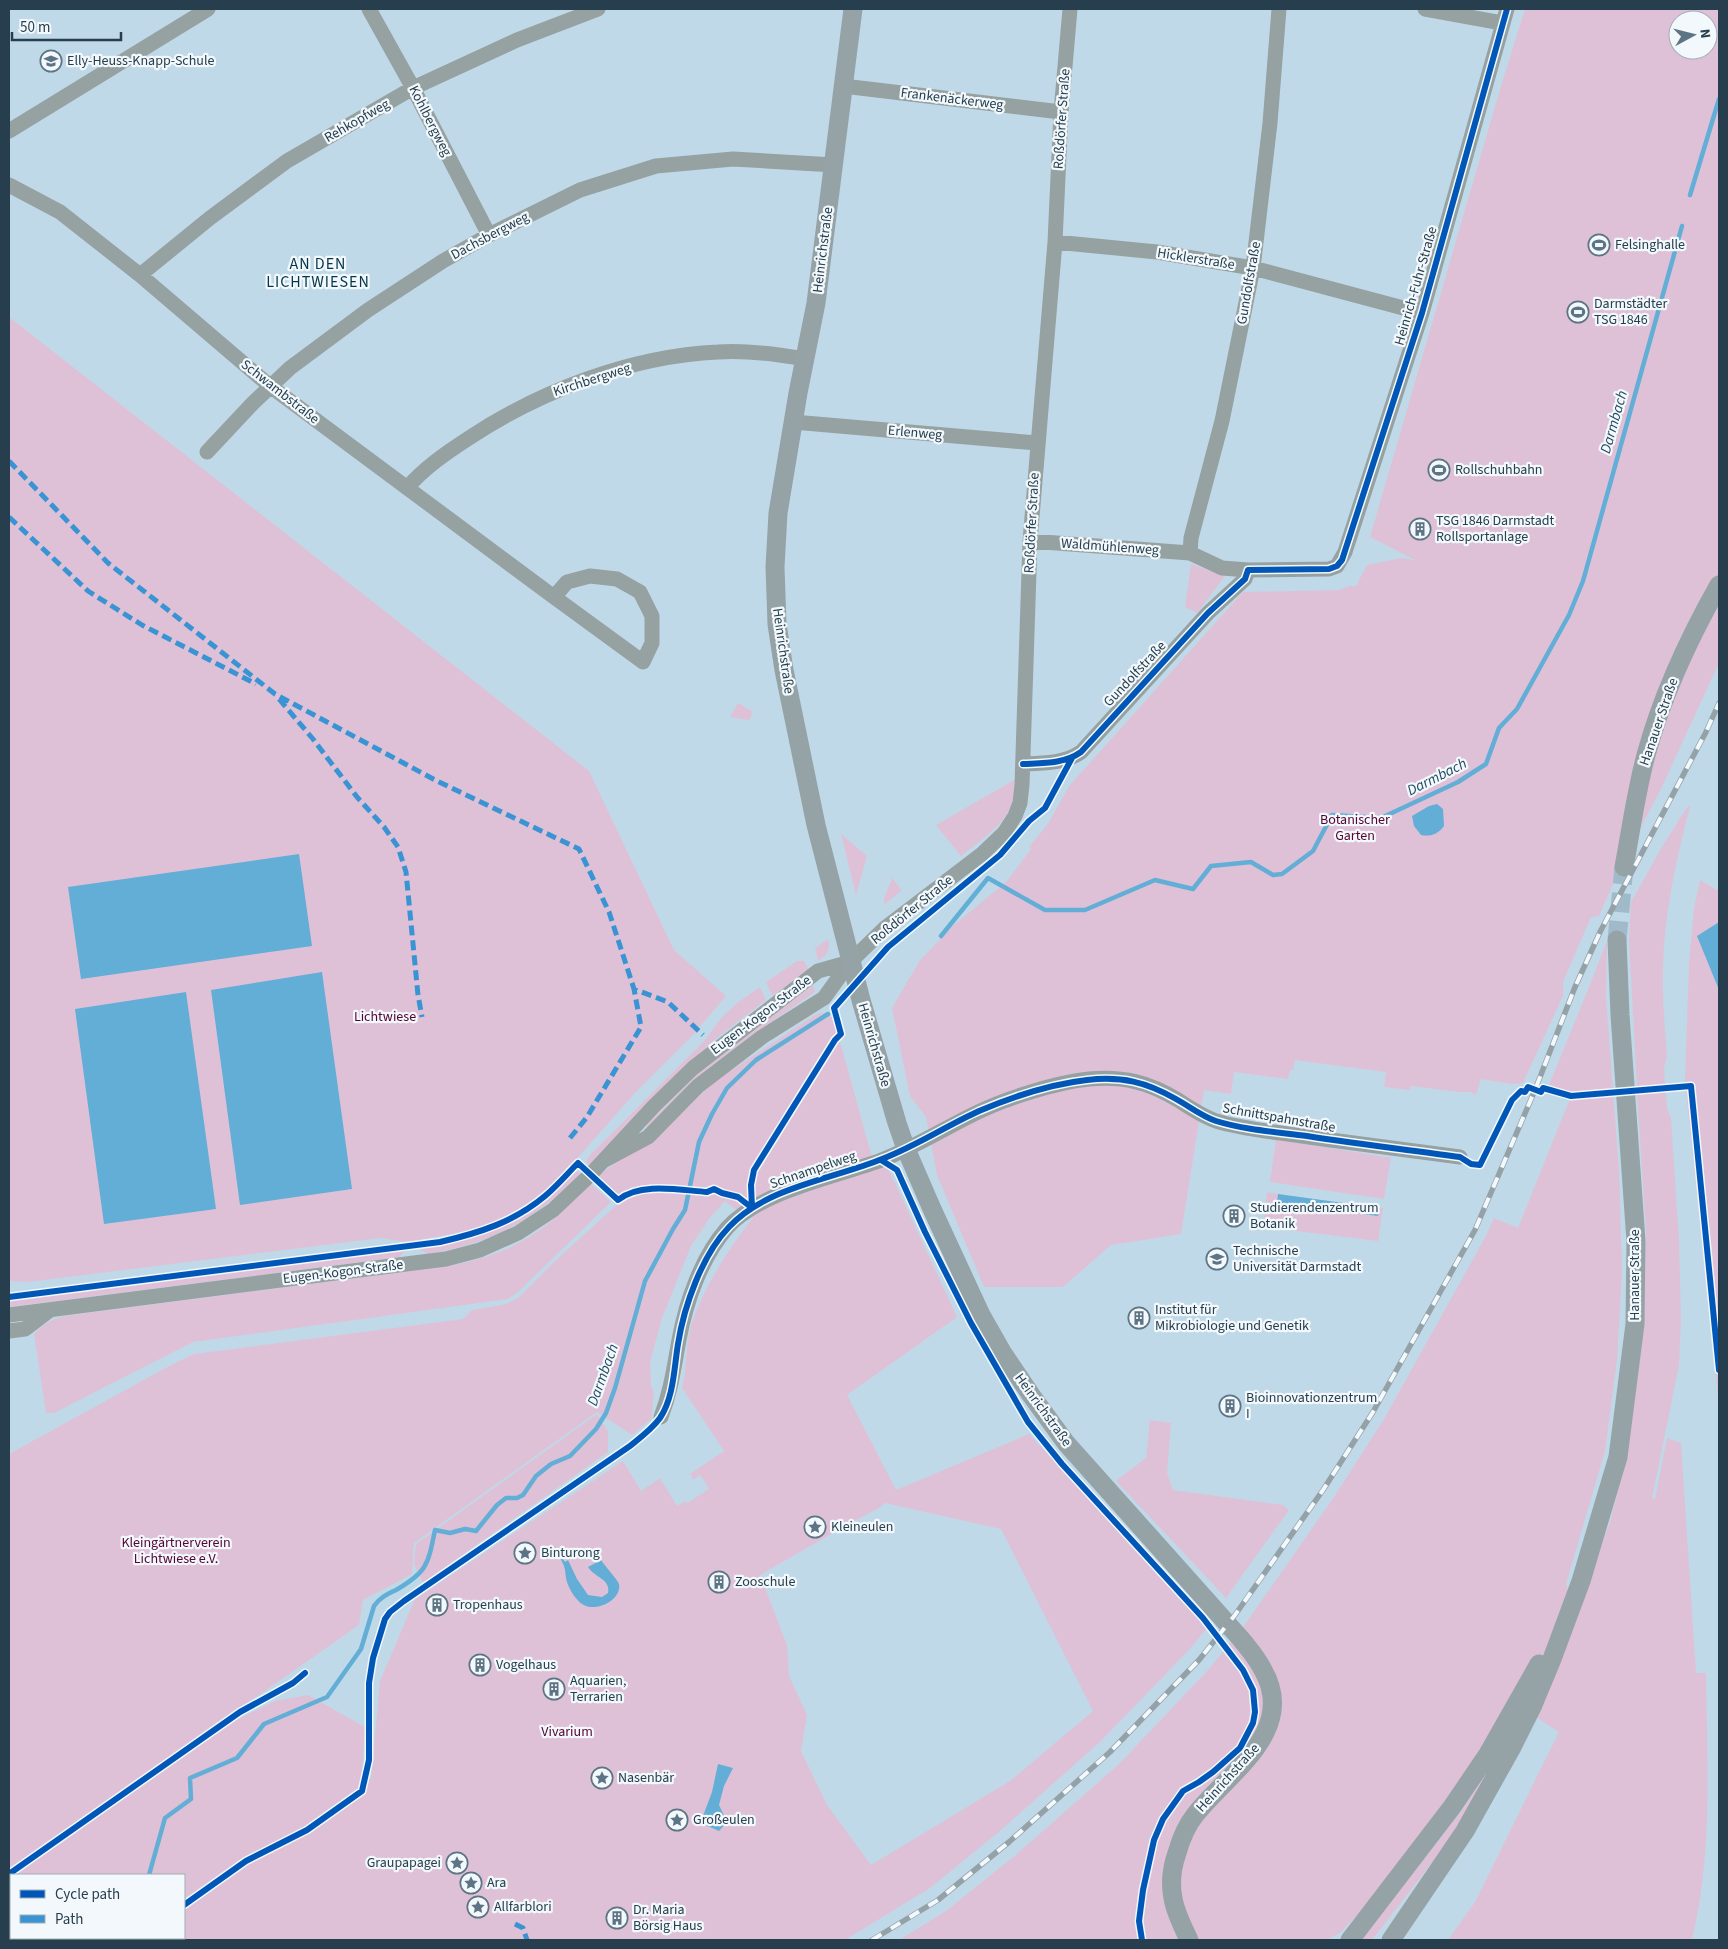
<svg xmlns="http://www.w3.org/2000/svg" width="1728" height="1949" font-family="'Source Sans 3',sans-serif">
  <rect width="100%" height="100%" fill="#c0d9e8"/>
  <path fill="#dec1d7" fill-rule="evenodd" d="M 1525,9 L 1719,9 L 1719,663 L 1660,791 L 1626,855 L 1599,916 L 1591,917 L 1563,982 L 1563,996 L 1523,1083 L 1512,1084 L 1481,1079 L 1476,1095 L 1470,1092 L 1459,1092 L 1411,1086 L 1410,1090 L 1384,1087 L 1386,1072 L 1295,1060 L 1293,1070 L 1290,1070 L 1288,1079 L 1234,1072 L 1231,1094 L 1204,1090 L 1181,1234 L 1111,1245 L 1063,1287 L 984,1287 L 937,1175 L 926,1117 L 910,1096 L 892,1008 L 920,960 L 953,926 L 1007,881 L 1031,849 L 1029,847 L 1047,825 L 1070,785 L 1243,592 L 1339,590 L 1349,586 L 1356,586 L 1367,565 L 1401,558 L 1415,560 L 1370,537 L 1501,86 ZM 1678,20 L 1708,20 L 1708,50 L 1678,50 Z
    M 9,317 L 589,771 L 674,950 L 726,996 L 692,1036 L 633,1095 L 582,1153 L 547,1190 L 516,1212 L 496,1221 L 463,1232 L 407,1242 L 381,1238 L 28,1282 L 9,1281 Z
    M 1191,564 L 1225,576 L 1197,613 L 1185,607 Z
    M 738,703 L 753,712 L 749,720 L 730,717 Z
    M 1016,779 C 1016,819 990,833 961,856 L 936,825 Z
    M 1688,806 L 1690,807 C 1676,860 1664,914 1663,969 C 1662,999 1665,1028 1667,1057 L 1664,1067 L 1665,1084 L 1637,1087 L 1629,940 L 1631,902 L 1663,845 Z
    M 841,834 L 867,856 L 856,895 Z
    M 892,878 L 902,890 L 884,905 L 884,898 Z
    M 1700,880 L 1719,891 L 1719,922 L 1698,936 L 1719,990 L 1719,1405 L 1685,1082 L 1689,962 L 1694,908 Z
    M 828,939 C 831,950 827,955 818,961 L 815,948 Z
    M 1607,941 L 1606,996 L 1619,1171 L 1622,1270 L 1617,1360 L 1605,1451 L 1566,1584 L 1572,1603 L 1520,1698 L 1427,1840 L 1341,1932 L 1327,1940 L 899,1940 L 946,1911 L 1018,1853 L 1119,1764 L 1209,1669 L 1246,1623 L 1334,1497 L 1384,1419 L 1486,1236 L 1494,1218 L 1518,1228 L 1571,1096 L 1547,1090 L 1587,992 Z
    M 797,961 L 804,961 L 809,970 L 772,996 L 766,982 Z
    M 813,985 L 815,992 L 758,1031 L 711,1066 L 649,1128 L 646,1125 L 709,1063 Z
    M 760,987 L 766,1000 L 713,1041 L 681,1071 L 589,1166 L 587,1163 L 588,1157 L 705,1040 L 721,1018 L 737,1003 Z
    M 825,1012 L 832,1018 L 841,1045 L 873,1161 L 889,1170 L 957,1317 L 847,1395 L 896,1490 L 1029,1434 L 1208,1627 L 1189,1650 L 1100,1742 L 1000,1831 L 930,1888 L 845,1940 L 9,1940 L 9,1878 L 11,1876 L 11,1938 L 184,1938 L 184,1875 L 12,1875 L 236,1720 L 275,1701 L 308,1695 L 365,1727 L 362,1772 L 371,1779 L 380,1681 L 415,1599 L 623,1461 L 641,1491 L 660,1478 L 677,1506 L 685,1501 L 687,1503 L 709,1489 L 700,1475 L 693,1480 L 690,1474 L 724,1451 L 682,1388 C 687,1371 685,1353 689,1335 C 696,1299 730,1246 753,1218 L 735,1209 L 725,1201 L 709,1219 L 691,1246 L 662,1318 L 650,1362 L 651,1385 L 654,1392 L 651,1419 L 632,1435 L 597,1412 L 414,1543 L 412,1574 L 363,1600 L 359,1625 L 9,1870 L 9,1454 L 171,1365 L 194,1354 L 463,1319 L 472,1310 L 506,1304 L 518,1298 L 555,1261 L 622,1200 L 598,1176 L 674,1118 L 718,1079 L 815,1015 ZM 885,1503 L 1001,1529 L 1093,1711 L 1010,1781 L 871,1865 L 827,1805 L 801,1751 L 807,1715 L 789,1676 L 787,1645 L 760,1575 L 847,1525 L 879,1508 Z
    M 1666,1091 L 1667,1109 L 1671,1118 L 1679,1240 L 1681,1319 L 1679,1365 L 1652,1498 L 1655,1499 L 1667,1438 L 1681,1443 L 1696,1673 L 1706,1673 C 1707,1762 1713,1853 1692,1940 L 1448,1940 L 1475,1902 L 1559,1732 L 1533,1715 L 1580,1603 L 1611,1519 L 1628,1445 L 1640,1359 L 1645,1277 L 1646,1231 L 1637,1093 Z
    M 1276,1139 L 1391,1158 L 1384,1199 L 1270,1182 Z
    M 578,1171 L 580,1174 C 535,1220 492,1243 428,1254 L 419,1248 C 460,1241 500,1233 534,1208 C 549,1198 561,1184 574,1172 Z
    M 591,1184 L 611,1202 L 518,1292 L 508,1299 L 193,1342 L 54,1413 L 46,1413 L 34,1334 C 43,1324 52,1319 64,1316 L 455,1265 C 469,1261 485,1258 499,1252 C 535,1239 564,1211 591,1184 Z
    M 1267,1192 L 1278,1194 L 1277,1203 L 1378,1216 L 1380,1208 L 1383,1208 L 1378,1241 L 1263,1227 Z
    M 406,1250 L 400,1257 L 9,1307 L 9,1301 Z
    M 597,1414 L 608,1431 L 608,1452 L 423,1583 L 414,1564 L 416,1544 Z
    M 1150,1420 L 1171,1423 L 1167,1473 L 1173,1490 L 1283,1505 L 1289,1510 L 1226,1598 L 1116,1481 L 1146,1458 Z
    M 1496,1757 L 1481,1791 L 1441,1851 L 1372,1940 L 1361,1940 L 1460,1813 Z"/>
  <path fill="#62aed6" d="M 1437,804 L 1443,809 L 1444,826 C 1438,834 1431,837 1421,835 L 1414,826 L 1412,816 L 1429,806 Z
    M 299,854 L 312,946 L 81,979 L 68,887 Z
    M 1719,922 L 1719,990 L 1697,936 Z
    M 322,972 L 352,1189 L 240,1205 L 211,990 Z
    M 186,992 L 216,1209 L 104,1224 L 75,1009 Z
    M 1278,1194 L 1380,1208 L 1378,1216 L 1277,1203 Z
    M 554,1545 L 565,1562 L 568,1560 L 577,1579 L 588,1595 L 602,1597 L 608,1593 C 611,1579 595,1578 588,1567 L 601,1560 C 604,1565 618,1580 619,1584 C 622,1601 594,1613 582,1604 C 576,1600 569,1589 567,1582 C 565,1577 566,1571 564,1566 C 561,1559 557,1552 554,1545 Z
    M 718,1764 L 733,1768 L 724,1786 L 719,1805 L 727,1822 L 719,1831 L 703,1824 L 703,1816 L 712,1792 Z"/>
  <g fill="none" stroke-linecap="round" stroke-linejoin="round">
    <path stroke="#62aed6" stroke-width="4.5" d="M 1690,195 L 1719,99
      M 941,936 L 988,878 L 1045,910 L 1085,910 L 1155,880 L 1193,889 L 1211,866 L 1251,862 L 1273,875 L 1282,874 L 1313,851 L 1332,815 L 1381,818 L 1458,782 L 1486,764 L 1499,728 L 1517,709 L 1569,615 L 1583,581 L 1682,226
      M 149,1875 L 165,1818 L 191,1799 L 190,1778 L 237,1758 L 264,1724 L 327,1697 L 361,1649 L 374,1606 C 379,1598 387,1594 396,1590 C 427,1572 428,1565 435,1530 L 450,1533 L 465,1529 L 476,1531 L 497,1505 L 506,1498 L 517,1498 L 523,1495 L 536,1476 L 551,1464 L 570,1456 L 596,1429 L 606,1413 L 615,1388 L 645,1281 L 673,1229 L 685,1210 L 699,1142 L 712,1114 L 727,1088 L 756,1060 L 828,1014
      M 9,1923 L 11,1923"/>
    <path stroke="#a1bac9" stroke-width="19" stroke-dasharray="19 9" stroke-linecap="butt" d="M 1617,940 L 1624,867"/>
    <path stroke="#96a1a1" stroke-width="15" d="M 369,9 L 413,88 L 489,235
      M 1425,9 L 1502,23
      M 843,86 L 1061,112
      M 9,131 L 208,9
      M 9,185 L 60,212 L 140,275 L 270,386 L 554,597
      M 1055,242 L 1157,252 L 1253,268 L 1422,313
      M 140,275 L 210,218 L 287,161 L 413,88 L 517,40 L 598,9
      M 793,422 L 1037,443
      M 207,452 L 253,403 L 290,368 L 368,310 L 443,261 L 489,235 L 580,190 L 656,166 L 733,159 L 834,165
      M 407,488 C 424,468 446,453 469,438 C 540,391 631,356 718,352 C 747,350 777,354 805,359
      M 1030,541 L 1190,553 L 1222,568 L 1248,570 L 1329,569 L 1337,566 L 1345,552 L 1422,313 L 1507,9
      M 1190,553 L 1191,538 L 1222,421 L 1253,268 L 1270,123 L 1279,9
      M 590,576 L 617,579 L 640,592 L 652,616 L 652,643 L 643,662 L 554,597 L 567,582 Z
      M 1023,764 C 1043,763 1064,764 1081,752 L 1208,613 L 1245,579 L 1248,570
      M 605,1160 L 648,1137 L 698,1086 L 762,1037 L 824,998 L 850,962 L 885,928 L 982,854 L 1004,833 L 1015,816 L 1020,803 L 1022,785 L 1030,541 L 1055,242 L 1061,112 L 1070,9
      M 9,1315 L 414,1263 L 446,1259 L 480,1250 L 518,1233 L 553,1210 L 590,1175 L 654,1106 L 693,1068 L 818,971 L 850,962
      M 9,1331 L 25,1329 L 50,1310
      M 661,1417 C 671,1391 674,1367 679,1340 C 686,1302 701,1258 727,1228 C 759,1192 834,1177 879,1161 C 912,1149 943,1129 976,1113 C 1004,1099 1057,1082 1089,1079 C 1124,1076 1148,1082 1178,1100 C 1190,1108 1202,1116 1216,1121 C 1246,1130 1278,1132 1309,1137 C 1359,1144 1409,1150 1460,1157"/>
    <path stroke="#95a3a7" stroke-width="19" d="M 853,9 L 816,303 L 798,393 L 778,513 L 775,567 L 777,624 L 784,670 L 816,825 L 861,1000 L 897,1123 L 906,1149 L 932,1209 L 981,1315 L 1002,1352 L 1031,1395 L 1066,1443 L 1241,1639 C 1249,1649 1257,1658 1263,1670 C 1298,1731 1228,1773 1195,1815 C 1186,1826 1181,1839 1177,1853 C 1172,1867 1170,1883 1173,1898 C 1175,1912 1183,1927 1189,1940
      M 1624,867 C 1631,830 1636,792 1646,755 C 1662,696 1689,638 1719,585
      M 1350,1940 L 1452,1807 L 1488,1754 L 1539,1664
      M 1391,1940 L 1465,1831 L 1512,1747 L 1532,1707 L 1552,1659 L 1581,1581 L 1618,1457 L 1635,1324 L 1636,1241 L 1620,1015 L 1617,940"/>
    <g stroke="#94a2a7" stroke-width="5.5">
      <path id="rail" d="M 872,1940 L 938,1900 L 1009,1842 L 1110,1752 L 1199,1660 L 1235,1615 L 1323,1490 L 1373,1412 L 1475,1230 L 1535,1090 L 1575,987 L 1600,932 L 1706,732 L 1719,703"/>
    </g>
    <use href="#rail" stroke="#f2f8fb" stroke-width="4" stroke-dasharray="11" stroke-linecap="butt"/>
    <path stroke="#3a94d3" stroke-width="5" stroke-dasharray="10 5" stroke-linecap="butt" d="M 9,461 L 108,563 L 275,694 L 437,781 L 579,849 L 609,912 L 634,989 L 668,1002 L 703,1035
      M 9,517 L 88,591 L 142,625 L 256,684
      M 279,699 L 313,739 L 357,797 L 384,827 L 398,847 L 406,872 L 418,995 L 422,1017
      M 570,1138 L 587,1117 L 641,1027 L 634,989
      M 515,1924 L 523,1928 L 527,1940
      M 134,1940 L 137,1938"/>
    <g stroke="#f2f8fb" stroke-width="9">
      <path id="cycleway" d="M 1023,764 C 1043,763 1064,764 1081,752 L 1208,613 L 1245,579 L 1248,570 L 1329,569 L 1337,566 L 1342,560 L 1422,313 L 1507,9
        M 881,1160 L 897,1170 L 925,1232 L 971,1323 L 1028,1422 L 1062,1464 L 1203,1618 L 1243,1670 L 1253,1690 L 1255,1712 L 1253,1723 L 1240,1748 L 1213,1772 L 1199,1782 L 1183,1791 L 1163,1819 L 1154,1840 L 1143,1890 L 1139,1921 L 1142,1940
        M 752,1208 L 751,1185 L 754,1170 L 835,1040 L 841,1034 L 834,1008 L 888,947 L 1000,855 L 1029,821 L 1045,808 L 1072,758
        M 9,1297 L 440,1242 C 479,1233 514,1222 545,1196 C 557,1186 567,1174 578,1163 L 618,1200 C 640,1182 679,1190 707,1192 L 714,1189 L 722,1193 L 738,1197 L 752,1208
        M 9,1874 L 240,1712 L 293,1683 L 305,1673
        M 184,1905 L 246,1861 L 307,1830 L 362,1791 L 369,1760 L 369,1683 L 373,1658 L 385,1619 L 390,1612 L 404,1601 L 630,1446 C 641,1437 652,1429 660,1418 C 674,1397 674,1368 678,1344 C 684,1306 702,1255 729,1227 C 766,1187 833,1179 882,1159 C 916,1146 946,1126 979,1111 C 1012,1097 1051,1084 1087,1080 C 1122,1076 1146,1082 1176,1099 C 1189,1106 1201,1116 1216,1121 C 1245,1130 1277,1132 1307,1136 C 1358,1144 1409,1150 1460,1157 L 1471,1164 L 1480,1165 L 1512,1100 L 1521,1091 L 1525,1092 L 1528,1087 L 1541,1092 L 1543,1088 L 1571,1096 L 1691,1086 L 1719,1370"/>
    </g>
    <use href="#cycleway" stroke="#0057b8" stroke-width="6"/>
  </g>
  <defs>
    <g id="school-ring" transform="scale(1.125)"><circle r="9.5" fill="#f2f8fb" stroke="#5c7483" stroke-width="1.5"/><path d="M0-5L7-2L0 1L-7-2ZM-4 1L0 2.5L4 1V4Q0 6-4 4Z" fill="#5c7483"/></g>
    <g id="stadium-ring" transform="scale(1.125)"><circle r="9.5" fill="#f2f8fb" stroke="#5c7483" stroke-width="1.5"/><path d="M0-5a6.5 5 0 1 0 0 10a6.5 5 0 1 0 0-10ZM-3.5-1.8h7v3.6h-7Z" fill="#5c7483"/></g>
    <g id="building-ring" transform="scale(1.125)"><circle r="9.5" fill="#f2f8fb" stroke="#5c7483" stroke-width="1.5"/><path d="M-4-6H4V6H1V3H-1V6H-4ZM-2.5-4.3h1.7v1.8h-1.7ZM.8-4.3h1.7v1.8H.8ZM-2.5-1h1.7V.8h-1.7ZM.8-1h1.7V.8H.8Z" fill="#5c7483"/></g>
    <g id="university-ring" transform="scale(1.125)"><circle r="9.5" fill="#f2f8fb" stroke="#5c7483" stroke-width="1.5"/><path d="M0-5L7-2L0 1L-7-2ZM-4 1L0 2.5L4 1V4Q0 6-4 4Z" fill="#5c7483"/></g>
    <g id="sight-ring" transform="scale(1.125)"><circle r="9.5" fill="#f2f8fb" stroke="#5c7483" stroke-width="1.5"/><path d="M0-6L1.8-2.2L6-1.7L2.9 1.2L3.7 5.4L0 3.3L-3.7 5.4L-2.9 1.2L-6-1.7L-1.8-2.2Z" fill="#5c7483"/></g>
  </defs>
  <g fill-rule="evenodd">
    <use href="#school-ring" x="51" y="61"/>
    <use href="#stadium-ring" x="1599" y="245"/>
    <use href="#stadium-ring" x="1578" y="312"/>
    <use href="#stadium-ring" x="1439" y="470"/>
    <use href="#building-ring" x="1420" y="529"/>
    <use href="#building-ring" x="1234" y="1216"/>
    <use href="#university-ring" x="1217" y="1259"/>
    <use href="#building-ring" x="1139" y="1318"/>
    <use href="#building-ring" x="1230" y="1406"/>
    <use href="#sight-ring" x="815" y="1527"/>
    <use href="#sight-ring" x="525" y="1553"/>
    <use href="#building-ring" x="719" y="1582"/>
    <use href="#building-ring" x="437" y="1605"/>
    <use href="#building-ring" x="480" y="1665"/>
    <use href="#building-ring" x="554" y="1689"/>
    <use href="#sight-ring" x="602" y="1778"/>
    <use href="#sight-ring" x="677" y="1820"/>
    <use href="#sight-ring" x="457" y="1863"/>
    <use href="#sight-ring" x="471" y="1883"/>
    <use href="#sight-ring" x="478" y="1907"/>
    <use href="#building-ring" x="617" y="1918"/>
  </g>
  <g text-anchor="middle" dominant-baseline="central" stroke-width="4.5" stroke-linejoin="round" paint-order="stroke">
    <g font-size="14" fill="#263e4d" stroke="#f2f8fb" text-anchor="start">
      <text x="67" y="61">Elly-Heuss-Knapp-Schule</text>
      <text x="1615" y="245">Felsinghalle</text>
      <text x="1594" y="304">Darmstädter<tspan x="1594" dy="16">TSG 1846</tspan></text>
      <text x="1455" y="470">Rollschuhbahn</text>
      <text x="1436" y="521">TSG 1846 Darmstadt<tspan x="1436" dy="16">Rollsportanlage</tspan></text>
      <text x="1250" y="1208">Studierendenzentrum<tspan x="1250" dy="16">Botanik</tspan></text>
      <text x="1233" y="1251">Technische<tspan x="1233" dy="16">Universität Darmstadt</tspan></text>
      <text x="1155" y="1310">Institut für<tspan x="1155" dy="16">Mikrobiologie und Genetik</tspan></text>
      <text x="1246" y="1398">Bioinnovationzentrum<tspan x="1246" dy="16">I</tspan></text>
      <text x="831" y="1527">Kleineulen</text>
      <text x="541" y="1553">Binturong</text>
      <text x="735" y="1582">Zooschule</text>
      <text x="453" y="1605">Tropenhaus</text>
      <text x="496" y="1665">Vogelhaus</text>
      <text x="570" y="1681">Aquarien,<tspan x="570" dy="16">Terrarien</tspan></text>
      <text x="618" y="1778">Nasenbär</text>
      <text x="693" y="1820">Großeulen</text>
      <text x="441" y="1863" text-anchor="end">Graupapagei</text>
      <text x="487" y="1883">Ara</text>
      <text x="494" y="1907">Allfarblori</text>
      <text x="633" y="1910">Dr. Maria<tspan x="633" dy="16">Börsig Haus</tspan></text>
    </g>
    <g font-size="14" fill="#263e4d" stroke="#f2f8fb">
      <text transform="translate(952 99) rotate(7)">Frankenäckerweg</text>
      <text transform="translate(1062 119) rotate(-86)">Roßdörfer Straße</text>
      <text transform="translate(357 121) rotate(-30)">Rehkopfweg</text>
      <text transform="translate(430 121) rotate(63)">Kohlbergweg</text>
      <text transform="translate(490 236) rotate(-28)">Dachsbergweg</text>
      <text transform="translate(823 250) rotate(-83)">Heinrichstraße</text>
      <text transform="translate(1196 259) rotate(9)">Hicklerstraße</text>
      <text transform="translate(1249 283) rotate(-80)">Gundolfstraße</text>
      <text transform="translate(1416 286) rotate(-74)">Heinrich-Fuhr-Straße</text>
      <text transform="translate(592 380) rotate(-18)">Kirchbergweg</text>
      <text transform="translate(280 392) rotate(38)">Schwambstraße</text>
      <text transform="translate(915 433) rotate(5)">Erlenweg</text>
      <text transform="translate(1032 523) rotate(-87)">Roßdörfer Straße</text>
      <text transform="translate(1110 547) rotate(4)">Waldmühlenweg</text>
      <text transform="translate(783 651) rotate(82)">Heinrichstraße</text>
      <text transform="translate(1135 674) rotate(-47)">Gundolfstraße</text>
      <text transform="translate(1659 722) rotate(-71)">Hanauer Straße</text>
      <text transform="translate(912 910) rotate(-39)">Roßdörfer Straße</text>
      <text transform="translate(761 1015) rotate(-37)">Eugen-Kogon-Straße</text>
      <text transform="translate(874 1045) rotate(74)">Heinrichstraße</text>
      <text transform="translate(1279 1118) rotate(10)">Schnittspahnstraße</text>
      <text transform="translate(813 1170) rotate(-19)">Schnampelweg</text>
      <text transform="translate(343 1272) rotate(-7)">Eugen-Kogon-Straße</text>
      <text transform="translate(1635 1275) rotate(-90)">Hanauer Straße</text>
      <text transform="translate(1043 1410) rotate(54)">Heinrichstraße</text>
      <text transform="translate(1228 1778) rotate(-48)">Heinrichstraße</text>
    </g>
    <g font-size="14" fill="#550430" stroke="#f2f8fb">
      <text x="1355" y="820">Botanischer<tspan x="1355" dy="16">Garten</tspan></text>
      <text x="385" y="1017">Lichtwiese</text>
      <text x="176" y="1543">Kleingärtnerverein<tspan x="176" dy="16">Lichtwiese e.V.</tspan></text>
      <text x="567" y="1732">Vivarium</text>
    </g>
    <g font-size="15" font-style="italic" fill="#244b62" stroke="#f2f8fb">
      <text transform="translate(1614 422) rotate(-74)">Darmbach</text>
      <text transform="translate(1437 777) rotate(-27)">Darmbach</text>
      <text transform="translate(603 1375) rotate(-70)">Darmbach</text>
    </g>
    <g font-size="16" letter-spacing="1" fill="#05364d" stroke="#f2f8fb">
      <text x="318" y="264">AN DEN<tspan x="318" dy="18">LICHTWIESEN</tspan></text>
    </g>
  </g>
  <rect width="1728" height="1949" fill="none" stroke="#263e4d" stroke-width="20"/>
  <rect x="10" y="1874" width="175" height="65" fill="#f2f8fb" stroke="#a0aeb5"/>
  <rect x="20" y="1890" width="25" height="8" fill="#0057b8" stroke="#a0aeb5"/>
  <text x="55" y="1899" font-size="15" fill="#263e4d">Cycle path</text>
  <rect x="20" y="1915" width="25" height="8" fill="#3a94d3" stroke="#a0aeb5"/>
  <text x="55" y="1924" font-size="15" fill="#263e4d">Path</text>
  <g transform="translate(1693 35) rotate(83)"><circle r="24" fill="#f2f8fb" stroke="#a0aeb5"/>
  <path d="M0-4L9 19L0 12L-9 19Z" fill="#5c7483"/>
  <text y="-8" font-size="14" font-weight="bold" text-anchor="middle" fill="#263e4d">N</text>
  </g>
  <path d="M12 32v8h109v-8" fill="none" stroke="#263e4d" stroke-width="2.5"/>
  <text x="20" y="32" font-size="15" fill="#263e4d" stroke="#f2f8fb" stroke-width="4" paint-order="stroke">50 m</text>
</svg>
